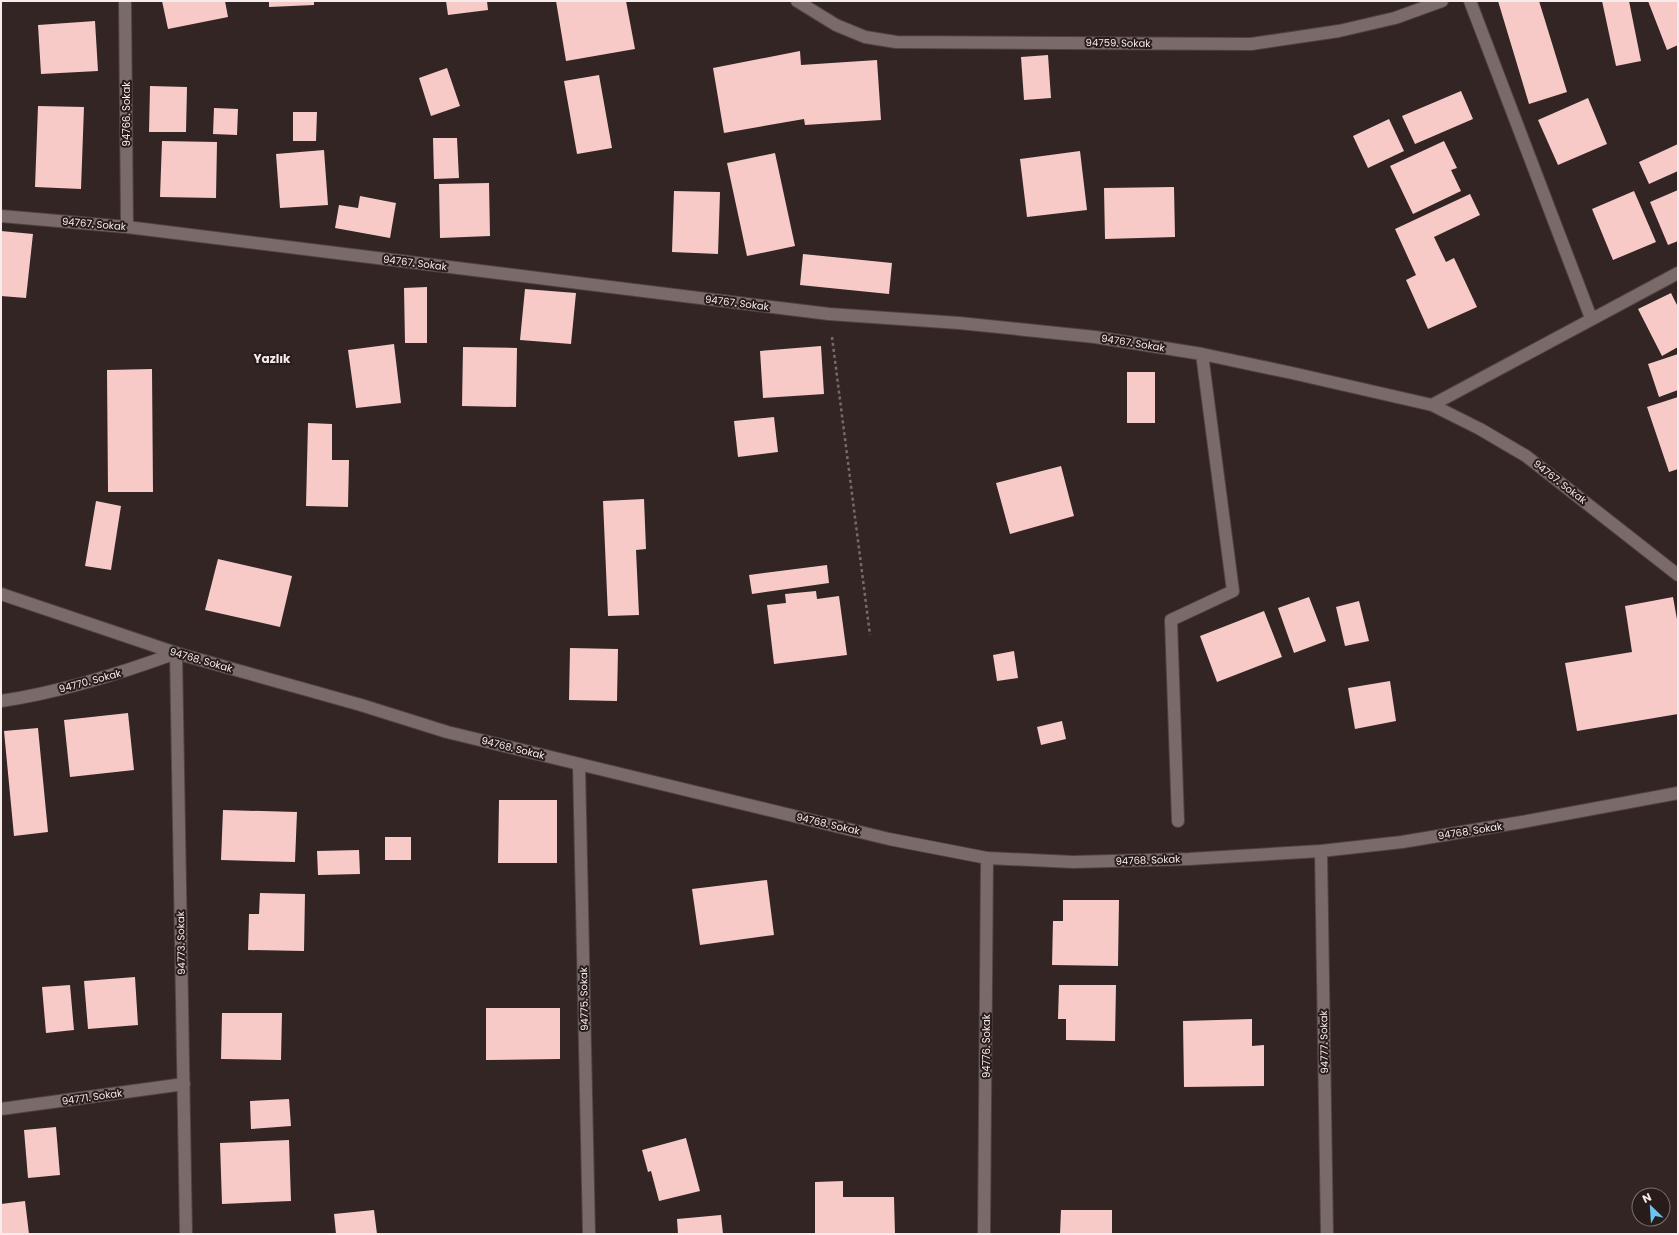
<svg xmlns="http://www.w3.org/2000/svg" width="1679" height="1235" font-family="Poppins,sans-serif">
  <rect width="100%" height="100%" fill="#322524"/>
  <path fill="#f7cac7" d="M 162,1 L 225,1 L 228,17 L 168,29 Z
    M 269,1 L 314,1 L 314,5 L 269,7 Z
    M 446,1 L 487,1 L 488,10 L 448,15 Z
    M 556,1 L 626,1 L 635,49 L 566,61 Z
    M 1498,1 L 1539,1 L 1567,92 L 1529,104 Z
    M 1602,1 L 1629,1 L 1641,61 L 1616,66 Z
    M 1648,1 L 1678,1 L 1678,45 L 1667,50 Z
    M 95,21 L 98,71 L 41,74 L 38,25 Z
    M 800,51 L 801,65 L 877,60 L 881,120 L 805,125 L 804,119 L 724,133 L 713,68 Z
    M 1048,55 L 1051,98 L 1024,100 L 1021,57 Z
    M 447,68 L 460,106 L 431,116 L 419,78 Z
    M 599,75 L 612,148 L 577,154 L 564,81 Z
    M 150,86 L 187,87 L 186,132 L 149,132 Z
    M 1461,91 L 1473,119 L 1415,144 L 1402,116 Z
    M 1588,98 L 1607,144 L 1558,165 L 1538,120 Z
    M 38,106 L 84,107 L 81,189 L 35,187 Z
    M 214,108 L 238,109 L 237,135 L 213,134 Z
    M 293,112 L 317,112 L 316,141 L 293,141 Z
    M 1389,119 L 1404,151 L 1368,168 L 1353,136 Z
    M 433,138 L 457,138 L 459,178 L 434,179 Z
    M 162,141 L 217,142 L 216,198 L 160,197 Z
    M 1444,141 L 1457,168 L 1451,170 L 1461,191 L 1413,214 L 1390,166 Z
    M 1678,144 L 1678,171 L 1649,184 L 1639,162 Z
    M 324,150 L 328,205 L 280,208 L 276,154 Z
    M 1080,151 L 1087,210 L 1027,217 L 1020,159 Z
    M 775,153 L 795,246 L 747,256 L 727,163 Z
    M 489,183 L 490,236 L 440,238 L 439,184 Z
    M 1174,187 L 1175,237 L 1105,239 L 1104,188 Z
    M 1678,190 L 1678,241 L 1668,245 L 1650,202 Z
    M 674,191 L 720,192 L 718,254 L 672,252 Z
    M 1634,191 L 1656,242 L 1613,260 L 1592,209 Z
    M 1470,194 L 1480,215 L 1434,237 L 1446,262 L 1454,258 L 1477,307 L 1428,329 L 1406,280 L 1416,275 L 1395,229 Z
    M 360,196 L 396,203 L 390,238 L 335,228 L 339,205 L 358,208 Z
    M 1,231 L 33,234 L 26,298 L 1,296 Z
    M 803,254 L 892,263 L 889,294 L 800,285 Z
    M 427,287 L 427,343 L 405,343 L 404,288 Z
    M 525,289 L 576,293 L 571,344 L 520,340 Z
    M 1671,293 L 1678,307 L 1678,347 L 1662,356 L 1638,309 Z
    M 394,344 L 401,403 L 356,408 L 348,350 Z
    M 821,346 L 824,394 L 763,398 L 760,351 Z
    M 463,347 L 517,348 L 516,407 L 462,406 Z
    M 1678,354 L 1678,390 L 1659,397 L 1648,364 Z
    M 152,369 L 153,492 L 108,492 L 107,370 Z
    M 1127,372 L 1155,372 L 1155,423 L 1127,423 Z
    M 1678,397 L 1678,469 L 1669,472 L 1647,407 Z
    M 774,417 L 778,452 L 738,457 L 734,421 Z
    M 308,423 L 332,424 L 332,460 L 349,460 L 348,507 L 306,506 Z
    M 1061,466 L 1074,516 L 1010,534 L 996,483 Z
    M 644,499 L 646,549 L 636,550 L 639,615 L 608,616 L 603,501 Z
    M 96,501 L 121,506 L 111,570 L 85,566 Z
    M 218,559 L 292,576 L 280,627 L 205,610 Z
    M 827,565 L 829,583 L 752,594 L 749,575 Z
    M 816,591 L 817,599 L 839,596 L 847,655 L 774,664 L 767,605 L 786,603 L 785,594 Z
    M 1309,597 L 1326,641 L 1294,653 L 1278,608 Z
    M 1673,597 L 1678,625 L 1678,714 L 1577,731 L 1565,663 L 1632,652 L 1625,606 Z
    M 1359,601 L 1369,641 L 1345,646 L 1336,607 Z
    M 1264,611 L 1282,657 L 1217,682 L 1200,636 Z
    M 570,648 L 618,649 L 617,701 L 569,700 Z
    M 1014,651 L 1018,678 L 997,681 L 993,655 Z
    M 1390,681 L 1396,721 L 1355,729 L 1348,688 Z
    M 128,713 L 134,770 L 70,777 L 64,720 Z
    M 1062,721 L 1066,739 L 1041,745 L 1037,727 Z
    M 38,728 L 48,832 L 14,836 L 4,731 Z
    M 499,800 L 557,800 L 557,863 L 498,863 Z
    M 223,810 L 297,812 L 295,862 L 221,860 Z
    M 385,837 L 411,837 L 411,860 L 385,860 Z
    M 359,850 L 360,874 L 318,875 L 317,851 Z
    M 767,880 L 774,935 L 700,945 L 692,889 Z
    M 260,893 L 305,894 L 304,951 L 248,950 L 249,914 L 259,914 Z
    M 1063,900 L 1119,900 L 1118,966 L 1052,965 L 1053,921 L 1063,921 Z
    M 135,977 L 138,1025 L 88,1029 L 84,981 Z
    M 70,985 L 74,1030 L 46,1033 L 42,987 Z
    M 1059,985 L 1116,985 L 1115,1041 L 1066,1040 L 1066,1019 L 1058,1019 Z
    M 486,1008 L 560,1008 L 560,1059 L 486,1060 Z
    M 222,1013 L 282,1013 L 281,1060 L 221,1059 Z
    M 1252,1019 L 1252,1046 L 1264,1045 L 1264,1086 L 1184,1087 L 1183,1021 Z
    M 289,1099 L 291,1126 L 251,1129 L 250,1101 Z
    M 56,1127 L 60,1175 L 28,1178 L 24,1130 Z
    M 686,1138 L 700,1191 L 659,1201 L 651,1171 L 648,1172 L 642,1150 Z
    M 289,1140 L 291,1201 L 222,1204 L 220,1143 Z
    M 843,1181 L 843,1197 L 894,1197 L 895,1234 L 815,1234 L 815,1182 Z
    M 25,1201 L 29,1234 L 2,1234 L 1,1204 Z
    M 374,1210 L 377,1234 L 336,1234 L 334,1214 Z
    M 1061,1210 L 1112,1210 L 1112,1234 L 1060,1234 Z
    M 721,1215 L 723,1234 L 678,1234 L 677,1219 Z"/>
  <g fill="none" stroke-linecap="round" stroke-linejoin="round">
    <g stroke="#4f4342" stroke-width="14">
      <path id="minor" d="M 125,1 L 127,227
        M 797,1 L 836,25 L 865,37 L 896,42 L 1251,44 L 1339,31 L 1395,18 L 1442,1
        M 1470,1 L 1591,318
        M 1,216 L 127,227 L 829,314 L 959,323 L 1095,337 L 1202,354 L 1292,373 L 1432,405 L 1480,429 L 1526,456 L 1678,575
        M 1432,405 L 1678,273
        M 1,701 C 62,692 119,674 176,653 L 186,1234
        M 579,765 L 589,1234
        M 1178,821 L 1171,620 L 1233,591 L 1202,354
        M 1321,851 L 1327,1234
        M 1,1109 L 184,1084
        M 984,1234 L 987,858"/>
    </g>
    <g stroke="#4f4342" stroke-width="14">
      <path id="tertiary" d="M 1,594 L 176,653 L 361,705 L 447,732 L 889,839 L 987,858 L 1073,862 L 1189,859 L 1321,851 L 1402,842 L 1522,822 L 1678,793"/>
    </g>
    <path stroke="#776b6a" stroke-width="2.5" stroke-dasharray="3 3" stroke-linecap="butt" d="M 832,337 L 870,635"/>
    <use href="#minor" stroke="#7a6a69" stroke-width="12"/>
    <use href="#tertiary" stroke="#7a6a69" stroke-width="12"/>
  </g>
  <g text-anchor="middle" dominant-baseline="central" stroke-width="4" stroke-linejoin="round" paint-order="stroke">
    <g font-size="10" fill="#f5eceb" stroke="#281c1b">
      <text transform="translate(1118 43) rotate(1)">94759. Sokak</text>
      <text transform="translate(126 114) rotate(-90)">94766. Sokak</text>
      <text transform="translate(94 224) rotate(5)">94767. Sokak</text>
      <text transform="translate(415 263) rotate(7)">94767. Sokak</text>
      <text transform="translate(737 303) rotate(7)">94767. Sokak</text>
      <text transform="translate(1133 343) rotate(9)">94767. Sokak</text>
      <text transform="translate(1560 482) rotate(38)">94767. Sokak</text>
      <text transform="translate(201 660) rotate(16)">94768. Sokak</text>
      <text transform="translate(90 681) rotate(-15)">94770. Sokak</text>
      <text transform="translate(513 748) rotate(14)">94768. Sokak</text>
      <text transform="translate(828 824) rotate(13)">94768. Sokak</text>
      <text transform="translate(1470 831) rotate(-9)">94768. Sokak</text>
      <text transform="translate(1148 860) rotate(-2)">94768. Sokak</text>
      <text transform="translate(181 943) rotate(-91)">94773. Sokak</text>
      <text transform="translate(584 999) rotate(-91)">94775. Sokak</text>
      <text transform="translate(1324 1042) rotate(-91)">94777. Sokak</text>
      <text transform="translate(986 1046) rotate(-90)">94776. Sokak</text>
      <text transform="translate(92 1097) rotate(-8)">94771. Sokak</text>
    </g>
    <g font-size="12" font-weight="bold" fill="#f5eceb" stroke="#281c1b">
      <text x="272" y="358">Yazlık</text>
    </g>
  </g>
  <rect width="1679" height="1235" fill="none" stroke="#f5eceb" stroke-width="4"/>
  <g transform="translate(1651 1207) rotate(335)"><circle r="19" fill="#281c1b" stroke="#7a6f6e"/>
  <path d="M0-3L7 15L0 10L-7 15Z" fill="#6ac3f1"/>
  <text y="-6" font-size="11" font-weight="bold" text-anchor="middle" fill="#f5eceb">N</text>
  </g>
</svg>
